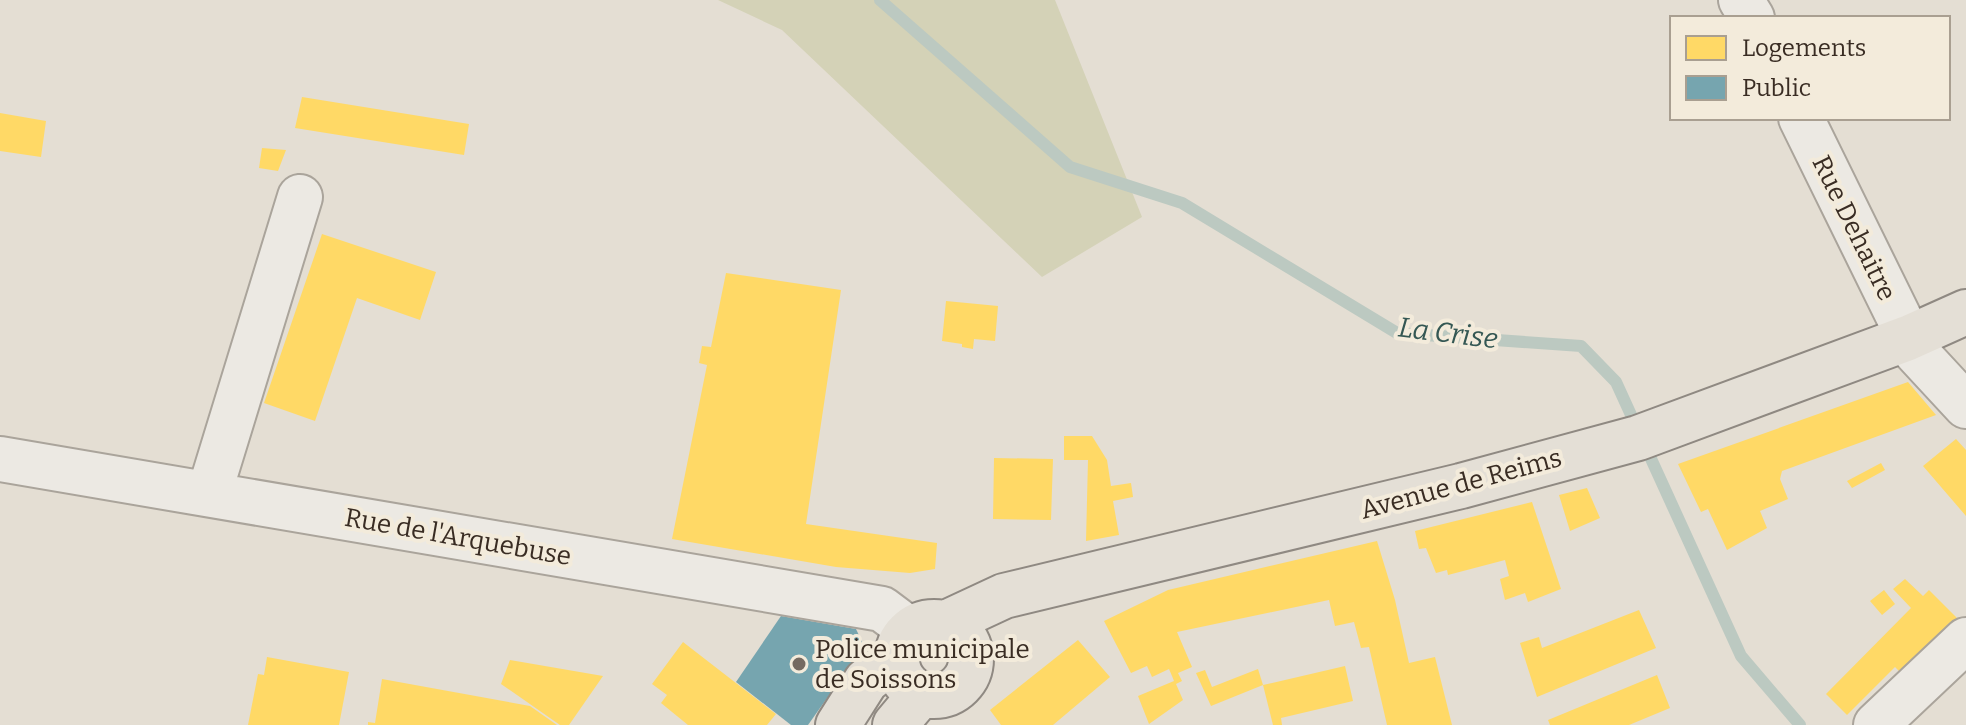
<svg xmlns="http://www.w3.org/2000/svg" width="1966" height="725" font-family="Bitter,serif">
  <rect width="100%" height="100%" fill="#e4ded3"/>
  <path fill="#d4d2b7" d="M 718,0 L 1055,0 L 1142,217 L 1042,277 L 782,30 Z"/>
  <path fill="#ffd966" d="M 302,97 L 469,124 L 464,155 L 295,128 Z
    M 0,113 L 46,121 L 41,157 L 0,151 Z
    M 262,148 L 286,150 L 278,171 L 259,168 Z
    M 322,234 L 436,272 L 420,320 L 357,298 L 315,421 L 264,403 Z
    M 726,273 L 841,290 L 806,524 L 937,543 L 935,569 L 910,573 L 836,567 L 672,539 L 707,365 L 699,363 L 702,346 L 711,347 Z
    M 946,301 L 998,306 L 995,341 L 974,339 L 973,349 L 962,347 L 962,344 L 942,341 Z
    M 1908,382 L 1936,415 L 1782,471 L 1780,479 L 1788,499 L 1760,511 L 1767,528 L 1727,550 L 1708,509 L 1701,512 L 1678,464 Z
    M 1064,436 L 1092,436 L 1107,460 L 1111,486 L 1131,483 L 1133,497 L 1113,501 L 1119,535 L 1086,541 L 1088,460 L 1064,460 Z
    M 1956,439 L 1966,450 L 1966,516 L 1923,466 Z
    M 994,458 L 1053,459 L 1051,520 L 993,519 Z
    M 1881,463 L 1885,470 L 1852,488 L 1847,481 Z
    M 1587,488 L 1600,518 L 1570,531 L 1559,495 Z
    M 1532,502 L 1561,589 L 1528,602 L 1525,593 L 1505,600 L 1500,579 L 1509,576 L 1505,560 L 1448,575 L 1447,570 L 1436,573 L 1426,548 L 1419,549 L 1415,531 Z
    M 1377,541 L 1395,600 L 1409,663 L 1435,657 L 1452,725 L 1387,725 L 1369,647 L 1361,648 L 1354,622 L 1335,626 L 1329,600 L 1177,632 L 1192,667 L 1178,673 L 1182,681 L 1176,684 L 1183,700 L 1149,724 L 1138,696 L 1174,681 L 1172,676 L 1169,669 L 1152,677 L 1147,666 L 1131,673 L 1104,621 L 1168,590 Z
    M 1905,579 L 1923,596 L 1929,590 L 1962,623 L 1906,678 L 1895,667 L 1847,715 L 1826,694 L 1911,608 L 1893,589 Z
    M 1884,590 L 1895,604 L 1882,615 L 1870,601 Z
    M 1639,610 L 1656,648 L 1537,697 L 1520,643 L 1539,637 L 1542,648 Z
    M 1078,640 L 1110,677 L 1053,725 L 1001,725 L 990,710 Z
    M 683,642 L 776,714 L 767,725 L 688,725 L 661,703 L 667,695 L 652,684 Z
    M 267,657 L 349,672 L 339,725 L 248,725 L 258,674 L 264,675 Z
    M 510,660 L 603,676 L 569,725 L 560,725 L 501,684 Z
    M 1345,666 L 1353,701 L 1281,718 L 1282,725 L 1273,725 L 1263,685 L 1211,706 L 1196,673 L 1205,670 L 1212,687 L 1258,669 L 1263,685 Z
    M 1657,675 L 1670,708 L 1629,725 L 1550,725 L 1548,720 Z
    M 382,679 L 530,706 L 557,725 L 368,725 L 368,722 L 375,723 Z"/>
  <path fill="#76a5af" d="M 781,616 L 856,629 L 864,646 L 808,725 L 791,725 L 736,682 Z"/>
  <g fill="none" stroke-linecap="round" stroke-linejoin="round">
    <path stroke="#bcc9c1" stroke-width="12" d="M 880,0 L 1070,167 L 1182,203 L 1397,333 L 1581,346 L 1616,382 L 1741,656 L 1800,725"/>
    <g stroke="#aaa49b" stroke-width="48">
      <path id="minor" d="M 1741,0 L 1752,18
        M 1801,118 L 1916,352 L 1966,406
        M 0,459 L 882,609 L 910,630
        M 209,494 L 300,197
        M 1876,725 L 1966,640"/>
    </g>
    <g stroke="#8f8982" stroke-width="48">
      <path id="major" d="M897 659a37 37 0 1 1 74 0a37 37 0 1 1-74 0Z
        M 946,623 L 1004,596 L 1461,486 L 1638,438 L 1908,338 L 1966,312
        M 838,725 L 866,681 L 896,657
        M 895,725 L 921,694"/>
    </g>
    <use href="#minor" stroke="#ece9e3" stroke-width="44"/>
    <use href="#major" stroke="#e4dfd6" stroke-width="44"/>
  </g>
  <circle fill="#756a61" stroke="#f3ebdb" stroke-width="3" cx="799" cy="664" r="8"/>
  <g text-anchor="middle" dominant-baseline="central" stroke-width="8" stroke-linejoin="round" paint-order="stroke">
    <g font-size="26" fill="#392c23" stroke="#f3ebdb">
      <text transform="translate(1854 228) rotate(64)">Rue Dehaitre</text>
      <text transform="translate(1461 484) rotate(-15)">Avenue de Reims</text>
      <text transform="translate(458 537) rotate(10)">Rue de l'Arquebuse</text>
    </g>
    <g font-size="26" fill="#392c23" stroke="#f3ebdb" text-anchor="start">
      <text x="815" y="649">Police municipale<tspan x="815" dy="30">de Soissons</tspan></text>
    </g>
    <g font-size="28" font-style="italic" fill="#345753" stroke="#f3ebdb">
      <text transform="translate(1448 333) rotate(7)">La Crise</text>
    </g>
  </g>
  <rect x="1670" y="16" width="280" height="104" fill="#f3ebdb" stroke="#a99f91" stroke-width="2"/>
  <rect x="1686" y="36" width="40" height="24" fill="#ffd966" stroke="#a99f91" stroke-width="2"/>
  <text x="1742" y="56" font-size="24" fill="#392c23">Logements</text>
  <rect x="1686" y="76" width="40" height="24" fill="#76a5af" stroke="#a99f91" stroke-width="2"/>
  <text x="1742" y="96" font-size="24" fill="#392c23">Public</text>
</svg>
